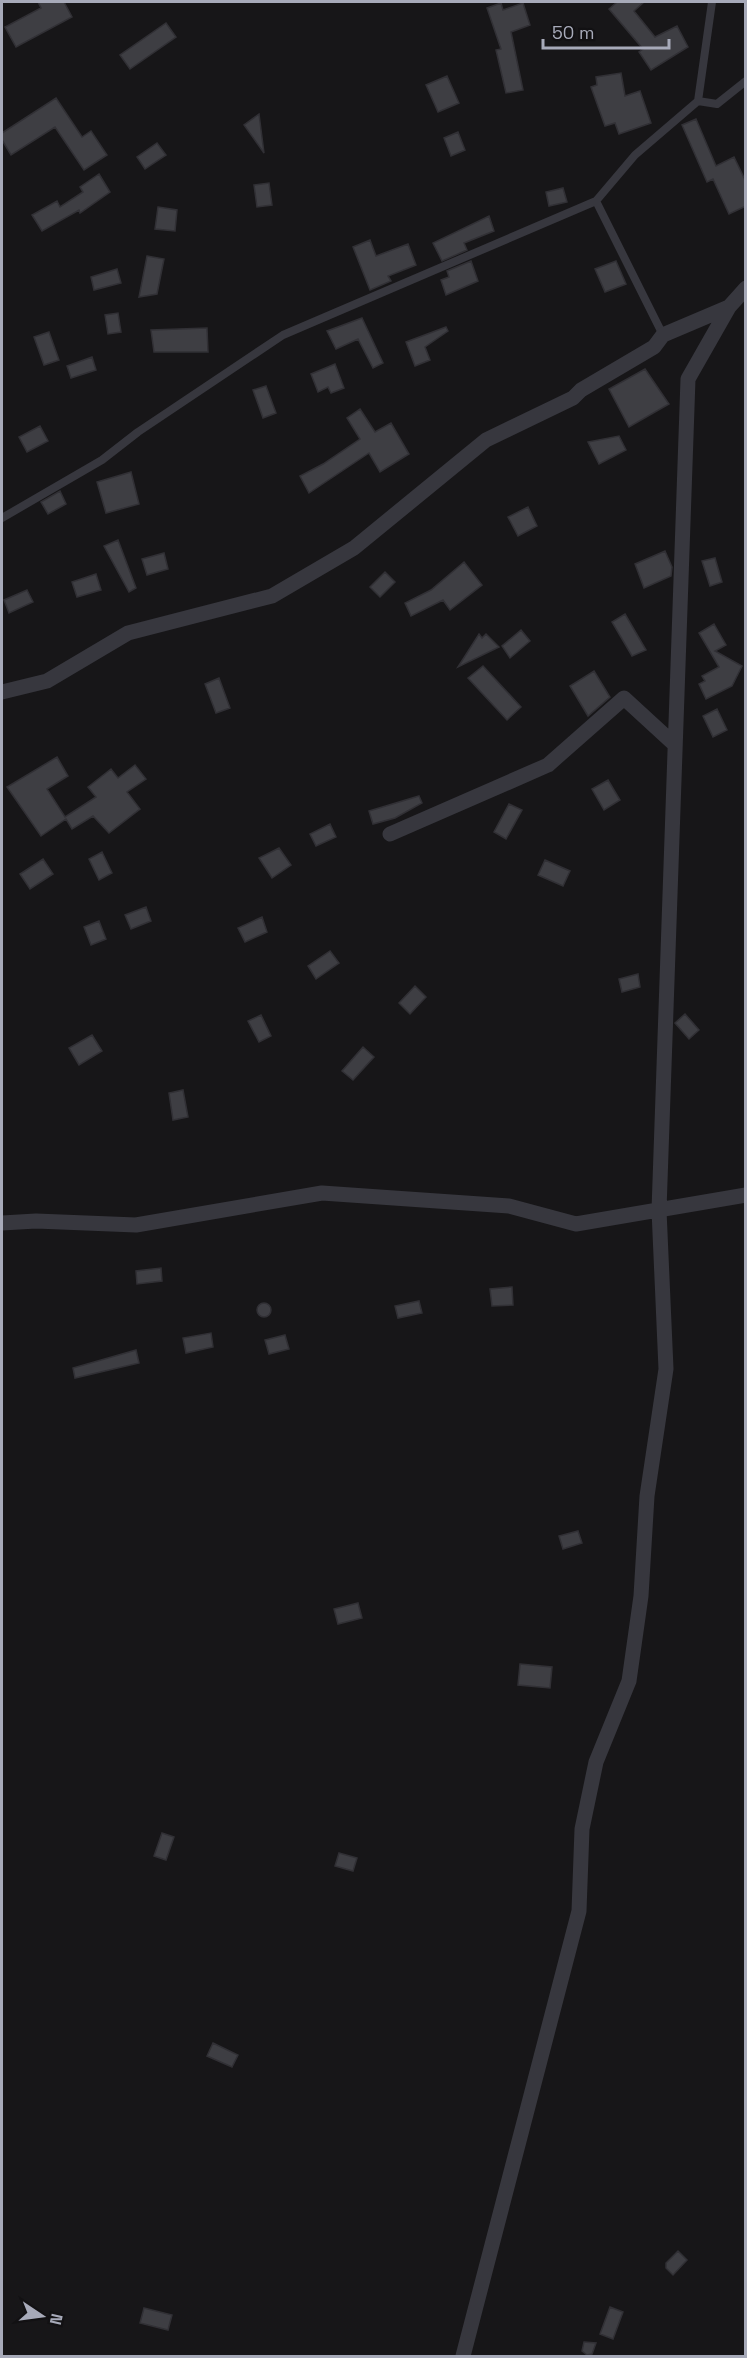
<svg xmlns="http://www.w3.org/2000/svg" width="747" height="2358" font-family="'Space Grotesk',sans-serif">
  <rect width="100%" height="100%" fill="#171618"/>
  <path fill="#3e3e43" stroke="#313035" stroke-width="1.5" d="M 38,2 L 64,2 L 72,17 L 16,47 L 5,27 L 41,8 Z
    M 617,2 L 644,2 L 634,11 L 655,37 L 677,26 L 688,47 L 651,70 L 639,52 L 643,49 L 609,9 Z
    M 501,3 L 503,10 L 523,3 L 530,25 L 511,32 L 523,90 L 506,93 L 496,50 L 501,49 L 487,8 Z
    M 166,23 L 176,37 L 130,69 L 120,55 Z
    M 621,73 L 625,96 L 640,91 L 651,123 L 619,134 L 615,123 L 605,126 L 591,87 L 597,85 L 596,77 Z
    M 447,76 L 459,103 L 438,112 L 426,85 Z
    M 56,98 L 82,137 L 91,131 L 107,155 L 84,170 L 55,127 L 11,155 L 2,140 L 2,133 Z
    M 259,114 L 264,153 L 244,125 Z
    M 696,119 L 716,166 L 734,157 L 746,182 L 746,206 L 729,214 L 713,179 L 707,182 L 682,125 Z
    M 458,132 L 465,150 L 451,156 L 444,138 Z
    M 157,143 L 166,155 L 145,169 L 137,157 Z
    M 99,174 L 110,192 L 80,213 L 79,210 L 42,231 L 32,215 L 57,201 L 60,207 L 83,192 L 80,187 Z
    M 269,183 L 272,205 L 257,207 L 254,185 Z
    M 563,188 L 567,202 L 549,206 L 546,192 Z
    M 158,207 L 177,210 L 175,231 L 155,229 Z
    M 489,216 L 494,231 L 464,243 L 467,250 L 442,261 L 433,243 Z
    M 370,240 L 376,256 L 408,244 L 416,265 L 388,276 L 391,281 L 370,290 L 353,247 Z
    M 147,256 L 164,259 L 157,294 L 139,297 Z
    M 471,261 L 478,281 L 446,295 L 441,280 L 449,277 L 447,271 Z
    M 616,261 L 626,284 L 605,292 L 595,269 Z
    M 117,269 L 121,283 L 94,290 L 91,277 Z
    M 118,313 L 121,332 L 108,334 L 105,315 Z
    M 362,318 L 383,363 L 373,368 L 358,339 L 336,349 L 327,331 Z
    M 446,327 L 448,331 L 425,347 L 430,360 L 415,366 L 406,342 Z
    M 207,328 L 208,352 L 154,352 L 151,330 Z
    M 49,332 L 59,360 L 44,365 L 34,337 Z
    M 92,357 L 96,370 L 71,378 L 67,366 Z
    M 335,364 L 344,388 L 331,393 L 328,387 L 318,392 L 311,374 Z
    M 645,369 L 669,404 L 629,427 L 609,389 Z
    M 266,386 L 276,413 L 263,418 L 253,390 Z
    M 360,409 L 375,432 L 391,423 L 409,454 L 380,472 L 369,453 L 309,493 L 300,476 L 323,464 L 360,439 L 347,418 Z
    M 40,426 L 48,441 L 27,452 L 19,437 Z
    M 619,436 L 626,450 L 599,464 L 588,442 Z
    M 131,472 L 139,504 L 106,513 L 97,482 Z
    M 60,491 L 66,504 L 48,514 L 41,502 Z
    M 528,507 L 537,526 L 518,536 L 508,517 Z
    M 118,540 L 136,588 L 129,592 L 104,546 Z
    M 665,551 L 672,567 L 671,576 L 644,588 L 635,564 Z
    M 164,553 L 168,569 L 147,575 L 142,559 Z
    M 715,558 L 722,582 L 710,586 L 702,561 Z
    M 464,562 L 482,585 L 450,610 L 443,600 L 411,616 L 405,603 L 431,590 Z
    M 385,572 L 395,582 L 380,597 L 370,587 Z
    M 96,574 L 101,590 L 77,597 L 72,582 Z
    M 27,590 L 33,602 L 9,613 L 4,600 Z
    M 625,614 L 646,650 L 632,656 L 612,622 Z
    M 714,624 L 726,645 L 715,651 L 742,666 L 732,686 L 706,699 L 699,684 L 705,681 L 702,676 L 719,667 L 699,633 Z
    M 521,630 L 530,641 L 510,658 L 502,646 Z
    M 479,634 L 482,638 L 486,634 L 499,647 L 458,667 Z
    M 483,666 L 521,707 L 507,720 L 468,678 Z
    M 594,671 L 610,697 L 588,716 L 570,686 Z
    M 219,678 L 230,708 L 216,713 L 205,684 Z
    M 717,709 L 727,730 L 713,737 L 703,716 Z
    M 57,757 L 68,776 L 47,789 L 65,817 L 96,797 L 88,787 L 111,769 L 118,778 L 135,765 L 146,779 L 127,792 L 140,809 L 109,833 L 93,816 L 72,829 L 66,819 L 41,836 L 7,787 Z
    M 608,780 L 620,800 L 604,810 L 592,789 Z
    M 419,796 L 422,803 L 395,818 L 373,824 L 369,811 Z
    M 509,804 L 522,810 L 506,839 L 494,832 Z
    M 330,824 L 336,837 L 316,846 L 310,834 Z
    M 279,848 L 291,865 L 272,878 L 259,858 Z
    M 102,852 L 112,873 L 99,880 L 89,859 Z
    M 43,859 L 53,874 L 30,889 L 20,874 Z
    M 545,860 L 570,871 L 563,886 L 538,875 Z
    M 146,907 L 151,921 L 131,929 L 125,915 Z
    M 262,917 L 267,932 L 245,942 L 238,928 Z
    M 99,921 L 106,939 L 91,945 L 84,927 Z
    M 330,951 L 339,963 L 316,979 L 308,966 Z
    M 638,974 L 640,987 L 622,992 L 619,979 Z
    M 415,986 L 426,997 L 410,1014 L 399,1003 Z
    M 685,1014 L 699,1030 L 689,1039 L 675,1023 Z
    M 261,1015 L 271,1036 L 259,1042 L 248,1021 Z
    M 92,1035 L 102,1051 L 79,1065 L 69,1048 Z
    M 363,1047 L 374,1057 L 353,1080 L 342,1071 Z
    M 183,1090 L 188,1117 L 173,1120 L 169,1093 Z
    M 161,1268 L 162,1281 L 137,1284 L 136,1271 Z
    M 512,1287 L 513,1305 L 492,1306 L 490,1289 Z
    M 419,1301 L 422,1313 L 398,1318 L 395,1306 Z
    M257 1310a7 7 0 1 1 14 0a7 7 0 1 1-14 0Z
    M 211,1333 L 213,1347 L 186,1353 L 183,1338 Z
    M 285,1335 L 289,1349 L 269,1354 L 265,1340 Z
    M 136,1350 L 139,1363 L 75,1378 L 73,1368 Z
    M 578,1531 L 582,1543 L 563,1549 L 559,1536 Z
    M 358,1603 L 362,1618 L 338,1624 L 334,1609 Z
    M 520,1664 L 552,1667 L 550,1688 L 518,1685 Z
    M 162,1833 L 174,1837 L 166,1860 L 154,1856 Z
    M 339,1853 L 357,1858 L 353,1871 L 335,1866 Z
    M 213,2043 L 238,2055 L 232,2067 L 207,2056 Z
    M 678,2251 L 687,2260 L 673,2275 L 666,2268 L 666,2263 Z
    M 610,2307 L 623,2312 L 613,2339 L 600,2334 Z
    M 144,2308 L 172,2315 L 168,2330 L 140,2323 Z
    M 584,2342 L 596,2343 L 592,2354 L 587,2355 L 582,2351 Z"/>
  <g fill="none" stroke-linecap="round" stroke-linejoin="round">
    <path stroke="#37373e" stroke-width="8" d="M 698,101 L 717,104 L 746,81
      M 663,335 L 596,201 L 635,155 L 698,101 L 712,2
      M 2,518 L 102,460 L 138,432 L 283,335 L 596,201"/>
    <path stroke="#37373e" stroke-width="15" d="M 2,692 L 47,681 L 128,633 L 272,596 L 354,548 L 486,440 L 573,398 L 581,390 L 654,347 L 663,335 L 729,307
      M 390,834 L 548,765 L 624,698 L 673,743
      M 2,1223 L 36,1221 L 136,1225 L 322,1193 L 509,1206 L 576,1224 L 746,1195
      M 463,2356 L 579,1911 L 582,1829 L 596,1762 L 629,1681 L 641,1596 L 647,1496 L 666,1369 L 659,1210 L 688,379 L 729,307 L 746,288"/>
  </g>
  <rect width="747" height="2358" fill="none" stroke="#a7aab9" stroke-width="6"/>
  <g transform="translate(42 2316) rotate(103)" stroke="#121113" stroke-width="4.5" paint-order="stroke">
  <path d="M0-4.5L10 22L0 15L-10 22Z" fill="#a7aab9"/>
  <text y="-9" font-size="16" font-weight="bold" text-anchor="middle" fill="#a7aab9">N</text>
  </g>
  <path d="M543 39v9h126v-9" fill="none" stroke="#a7aab9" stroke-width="3"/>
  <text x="552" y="39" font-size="18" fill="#a7aab9" stroke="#121113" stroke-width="4.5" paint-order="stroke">50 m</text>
</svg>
